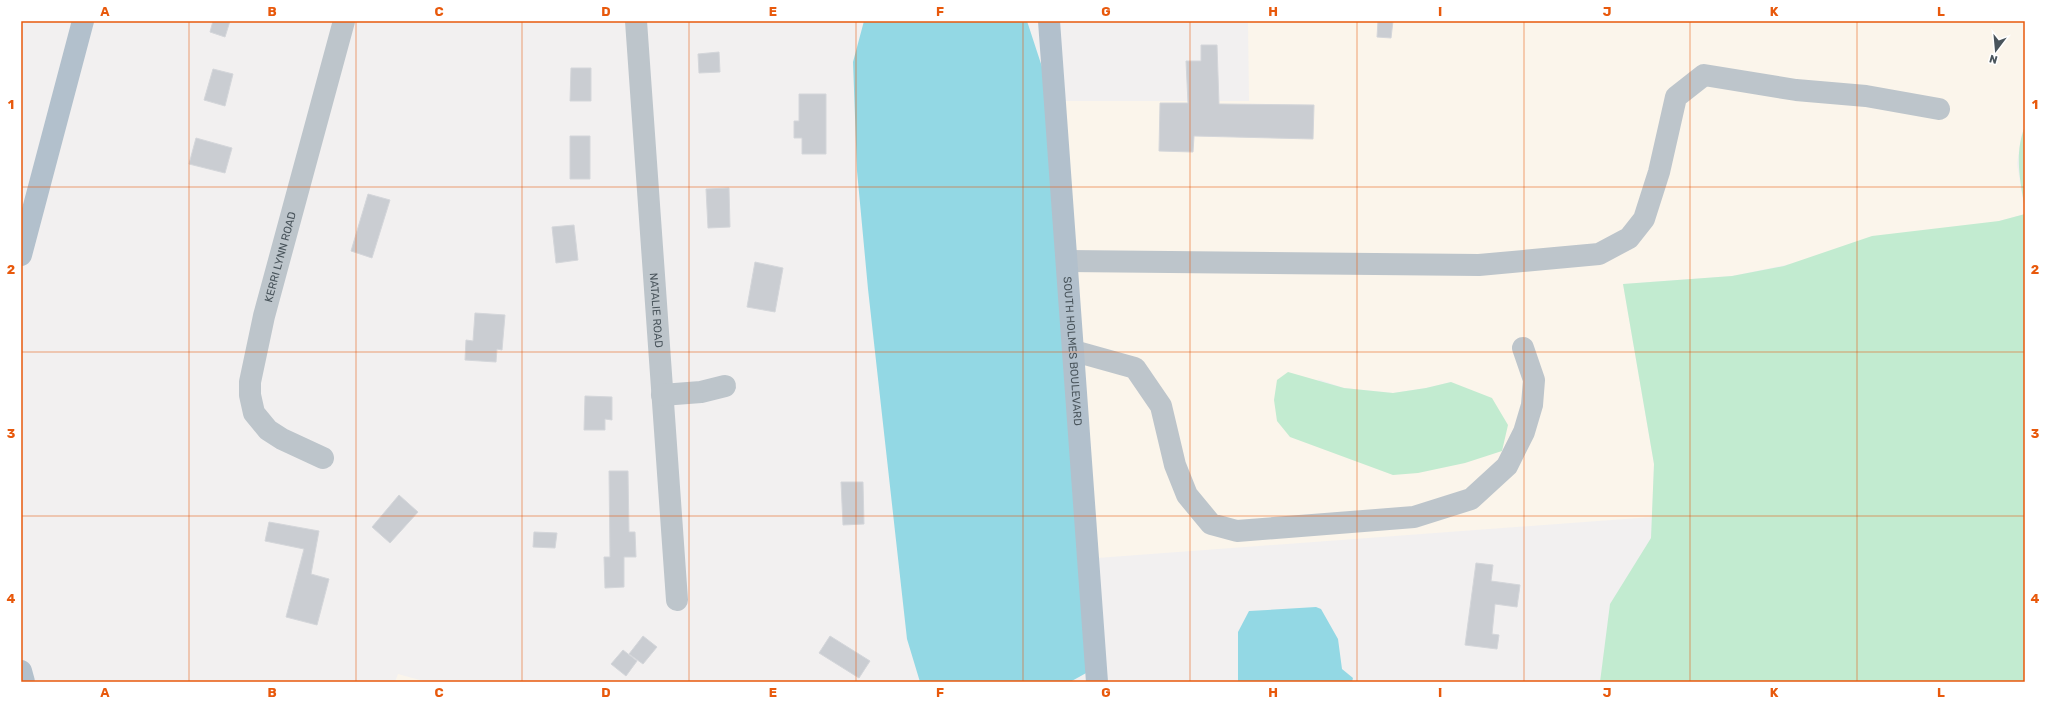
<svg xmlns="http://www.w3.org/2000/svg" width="2046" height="703" font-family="Rubik,sans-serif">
  <rect width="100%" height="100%" fill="#f2f0f0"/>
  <path fill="#fbf5eb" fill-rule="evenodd" d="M 1248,21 L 2025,21 L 2025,126 L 2021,136 L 2017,164 L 2025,214 L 1999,221 L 1732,276 L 1623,284 L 1654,464 L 1652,517 L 1097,558 L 1064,101 L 1249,101 ZM 1318,379 L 1344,388 L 1393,393 L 1426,388 L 1451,382 L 1393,475 L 1356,460 Z
    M 398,674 L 427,682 L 395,682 Z"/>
  <path fill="#c2ebd0" d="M 2025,126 L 2025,209 C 2020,180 2014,154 2025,126 Z
    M 2025,214 L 2025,682 L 1600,682 L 1610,604 L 1651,538 L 1654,464 L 1623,284 L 1732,276 L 1784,266 L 1872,236 L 1999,221 Z
    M 1288,372 L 1344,388 L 1393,393 L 1426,388 L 1451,382 L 1492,398 L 1508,425 L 1502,451 L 1465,463 L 1418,473 L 1393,475 L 1290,437 L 1277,421 L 1274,400 L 1277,380 Z"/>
  <path fill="#93d8e4" d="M 864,21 L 1027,21 L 1044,73 L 1088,672 L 1070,682 L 920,682 L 907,639 L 868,289 L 857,171 L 853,62 Z
    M 1316,607 L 1321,609 L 1338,639 L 1342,669 L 1353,678 L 1352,682 L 1238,682 L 1238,632 L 1249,611 Z"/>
  <path fill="#cacdd2" stroke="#d4d6da" d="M 213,21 L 230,21 L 225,37 L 210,32 Z
    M 1378,21 L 1393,21 L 1391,38 L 1377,37 Z
    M 1201,45 L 1217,45 L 1219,104 L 1314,105 L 1313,139 L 1194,136 L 1193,152 L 1159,151 L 1160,103 L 1188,103 L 1186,61 L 1201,61 Z
    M 719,52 L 720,72 L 699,73 L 698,54 Z
    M 571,68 L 591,68 L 591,101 L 570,101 Z
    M 213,69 L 233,74 L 225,106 L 204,100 Z
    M 799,94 L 826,94 L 826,154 L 802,154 L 802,138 L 794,138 L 794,121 L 799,121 Z
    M 570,136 L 590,136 L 590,179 L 570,179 Z
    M 196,138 L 232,148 L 225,173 L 189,164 Z
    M 729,188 L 730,227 L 708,228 L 706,189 Z
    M 368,194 L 390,200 L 372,258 L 351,251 Z
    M 574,225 L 578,260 L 556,263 L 552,227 Z
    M 755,262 L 783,268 L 775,312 L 747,307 Z
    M 475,313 L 505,315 L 502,350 L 497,349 L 496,362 L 465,360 L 466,340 L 473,341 Z
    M 585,396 L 612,397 L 612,420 L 605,419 L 605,430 L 584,430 Z
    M 609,471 L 628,471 L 629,532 L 635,532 L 636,557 L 624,557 L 624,587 L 605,588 L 604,557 L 610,557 Z
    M 841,482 L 863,482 L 864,524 L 843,525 Z
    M 399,495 L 418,512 L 390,543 L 372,527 Z
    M 269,522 L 319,531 L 311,574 L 329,579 L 317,625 L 286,617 L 304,549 L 265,541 Z
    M 534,532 L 557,533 L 555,548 L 533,547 Z
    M 1476,563 L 1493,565 L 1491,581 L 1520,585 L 1517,607 L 1495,604 L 1492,634 L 1499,635 L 1497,649 L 1465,645 Z
    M 643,636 L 657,647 L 643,664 L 629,654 Z
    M 830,636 L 870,661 L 859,678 L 819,653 Z
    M 623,650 L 637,661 L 626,676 L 611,664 Z"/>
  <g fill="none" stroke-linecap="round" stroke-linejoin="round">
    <g stroke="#bdc5cb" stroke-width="22">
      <path id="s1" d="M 636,21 L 677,600"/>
      <path d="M 1067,261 L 1479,265 L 1599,254 L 1629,238 L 1644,219 L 1659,172 L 1676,97 L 1704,75 L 1796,90 L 1866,96 L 1939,109"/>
      <path d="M 1074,351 L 1135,368 L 1161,406 L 1175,465 L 1187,495 L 1211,524 L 1237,531 L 1414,517 L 1471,499 L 1507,466 L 1524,432 L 1532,405 L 1534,380 L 1523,348"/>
      <path d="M 662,395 L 701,392 L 725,386"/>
      <path id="s2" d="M 323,458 L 282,439 L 268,430 L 254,413 L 250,395 L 250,382 L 264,316 L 344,21"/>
    </g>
    <g stroke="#b2c0cc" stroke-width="22">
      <path id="s3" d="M 1049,21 L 1097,682"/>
      <path d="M 21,255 L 83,21"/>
      <path d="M 21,671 L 24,682"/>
    </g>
  </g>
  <path fill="none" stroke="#e8590c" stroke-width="1" stroke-opacity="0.55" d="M 189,21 L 189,682M 356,21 L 356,682M 522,21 L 522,682M 689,21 L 689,682M 856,21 L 856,682M 1023,21 L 1023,682M 1190,21 L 1190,682M 1357,21 L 1357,682M 1524,21 L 1524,682M 1690,21 L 1690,682M 1857,21 L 1857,682M 21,187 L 2025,187M 21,352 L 2025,352M 21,516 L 2025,516"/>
  <g text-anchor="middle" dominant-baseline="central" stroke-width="4" stroke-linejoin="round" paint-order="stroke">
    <g font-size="11" fill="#49545b" stroke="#fff">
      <text stroke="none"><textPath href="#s2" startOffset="244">KERRI LYNN ROAD</textPath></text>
      <text stroke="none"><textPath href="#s1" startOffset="290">NATALIE ROAD</textPath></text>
      <text stroke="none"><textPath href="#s3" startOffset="331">SOUTH HOLMES BOULEVARD</textPath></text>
    </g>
  </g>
  <rect width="2046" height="703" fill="none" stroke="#ffffff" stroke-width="44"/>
  <g transform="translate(1996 50) rotate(196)" stroke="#ffffff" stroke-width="3" paint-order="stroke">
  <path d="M0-3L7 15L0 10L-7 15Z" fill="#49545b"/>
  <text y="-6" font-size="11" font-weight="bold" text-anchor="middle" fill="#49545b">N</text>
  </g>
  <rect x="22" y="22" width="2002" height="659" fill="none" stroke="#e8590c" stroke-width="1.5"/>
  <g font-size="13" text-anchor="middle" font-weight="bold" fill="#e8590c">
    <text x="105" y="16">A</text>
    <text x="272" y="16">B</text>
    <text x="439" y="16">C</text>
    <text x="606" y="16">D</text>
    <text x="773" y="16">E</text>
    <text x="940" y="16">F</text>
    <text x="1106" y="16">G</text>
    <text x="1273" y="16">H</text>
    <text x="1440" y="16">I</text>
    <text x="1607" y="16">J</text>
    <text x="1774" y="16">K</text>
    <text x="1941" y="16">L</text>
    <text x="11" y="109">1</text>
    <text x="2035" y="109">1</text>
    <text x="11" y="274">2</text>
    <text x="2035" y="274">2</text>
    <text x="11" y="438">3</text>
    <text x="2035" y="438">3</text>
    <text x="11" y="603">4</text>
    <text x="2035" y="603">4</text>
    <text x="105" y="697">A</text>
    <text x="272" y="697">B</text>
    <text x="439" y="697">C</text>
    <text x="606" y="697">D</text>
    <text x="773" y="697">E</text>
    <text x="940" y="697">F</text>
    <text x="1106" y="697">G</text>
    <text x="1273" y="697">H</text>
    <text x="1440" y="697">I</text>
    <text x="1607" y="697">J</text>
    <text x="1774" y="697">K</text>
    <text x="1941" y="697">L</text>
  </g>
</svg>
